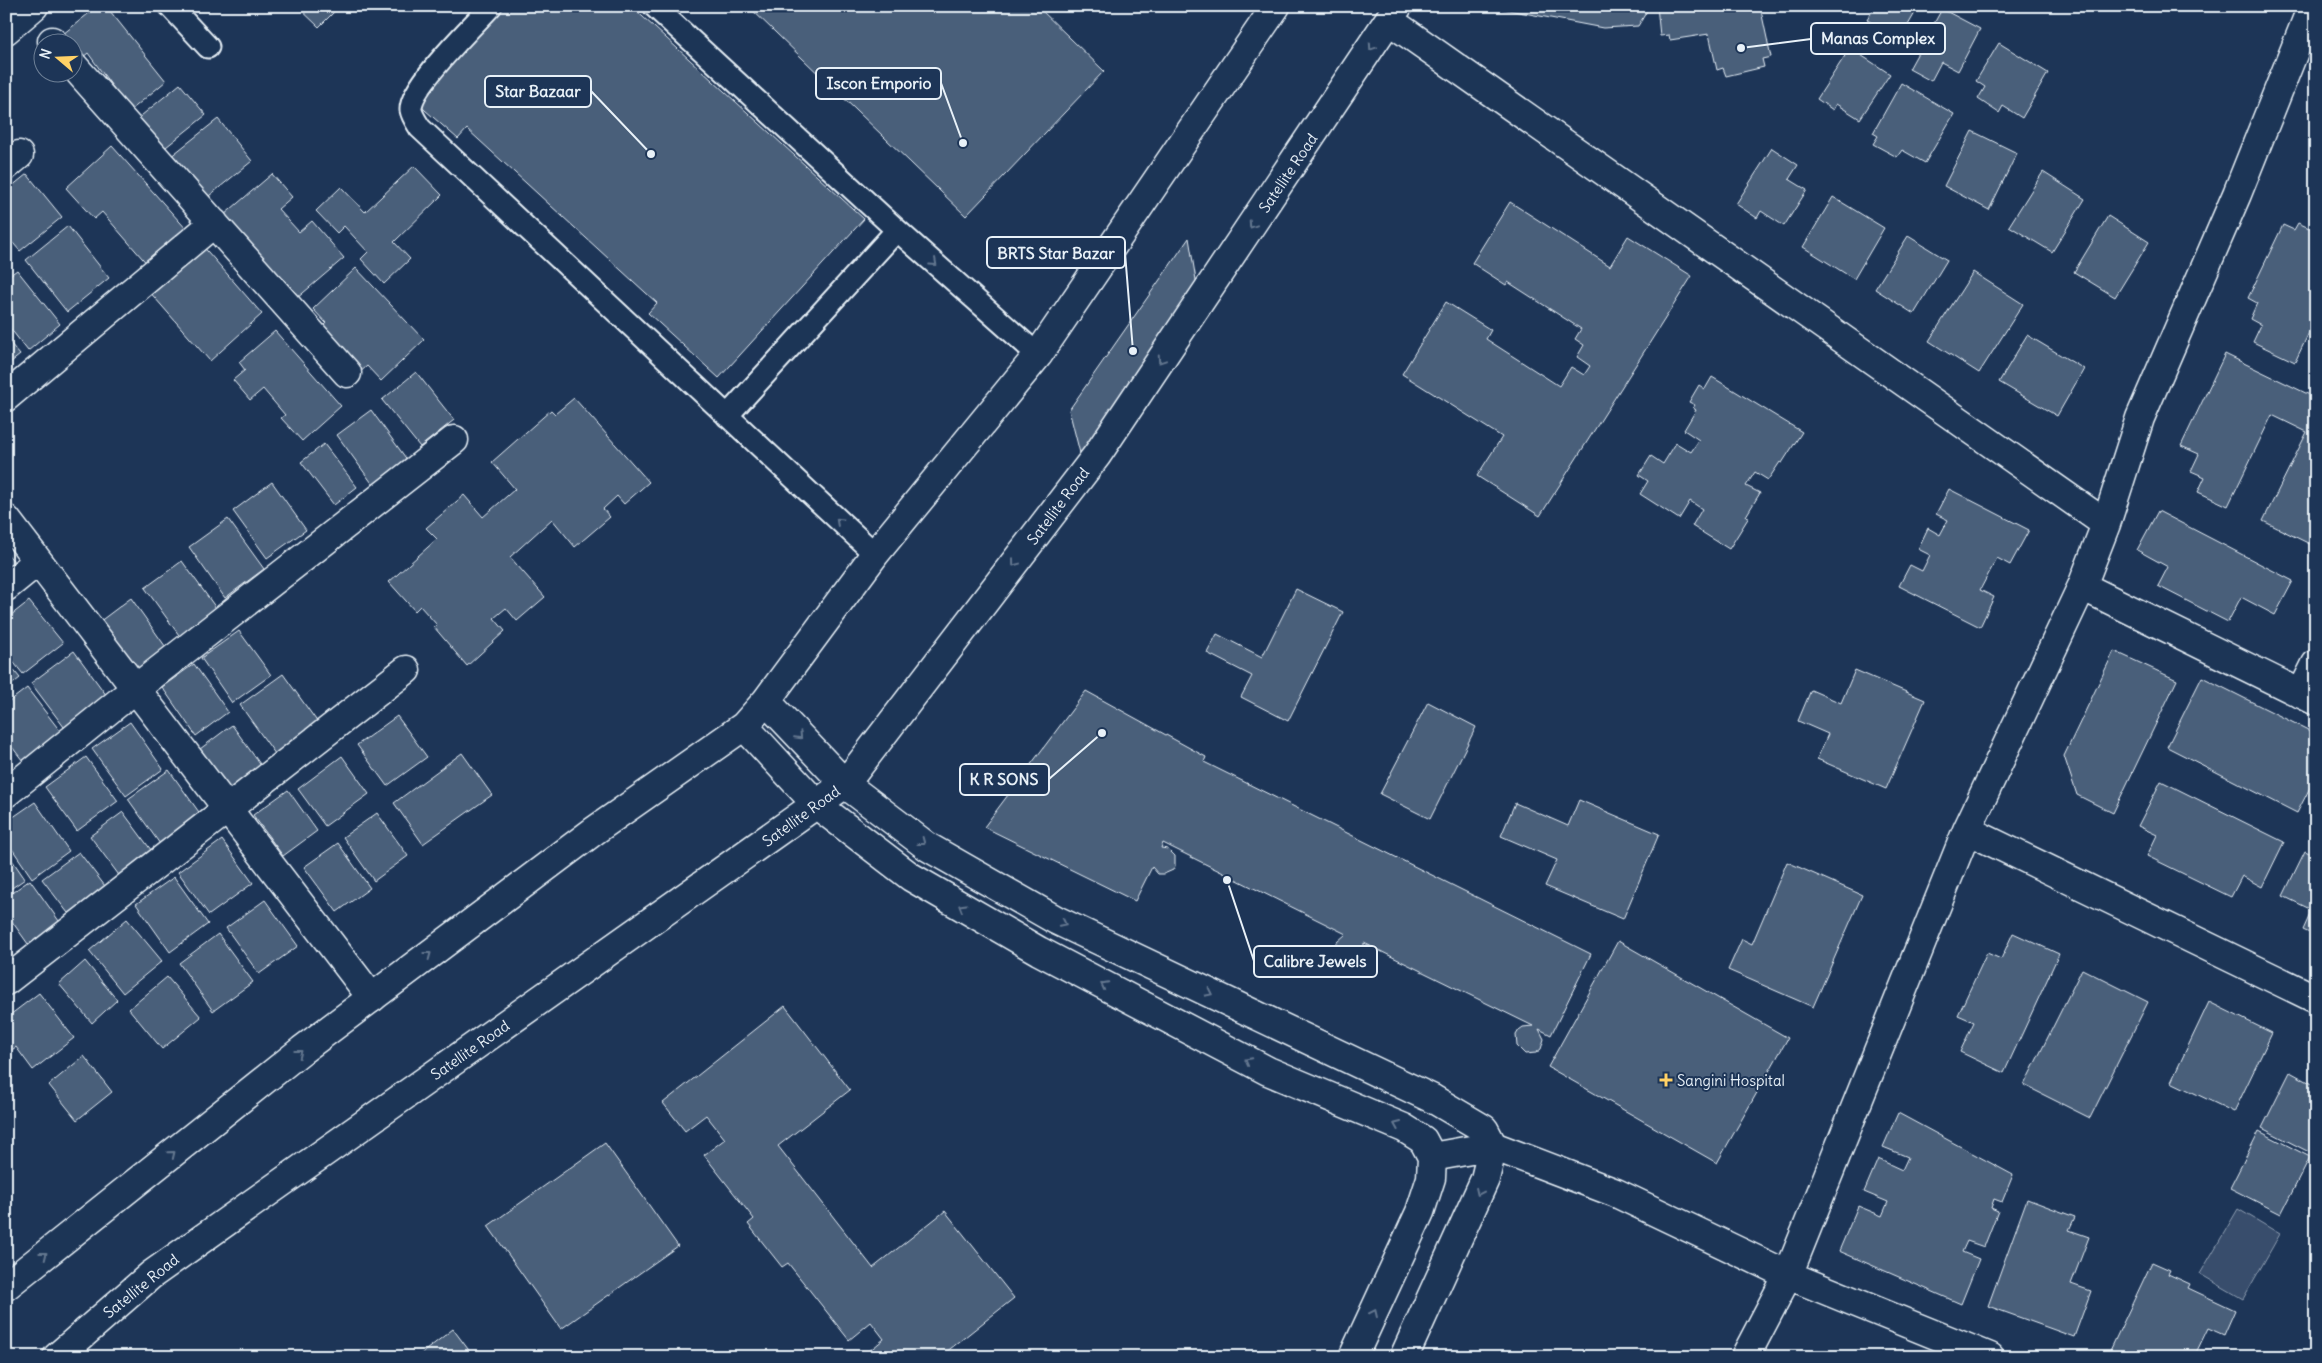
<svg xmlns="http://www.w3.org/2000/svg" width="2322" height="1363" font-family="Delius,sans-serif">
  <rect width="100%" height="100%" fill="#1d3557"/>
  <filter id="ink" filterUnits="userSpaceOnUse"><feTurbulence type="fractalNoise" baseFrequency=".02" numOctaves="2"/><feDisplacementMap in="SourceGraphic" scale="10" xChannelSelector="R" yChannelSelector="G"/><feConvolveMatrix kernelMatrix="1 2 1 2 8 2 1 2 1" color-interpolation-filters="sRGB"/></filter>
  <g filter="url(#ink)">
    <path fill="#374d6c" stroke="#909fb2" d="M 2238,1209 L 2280,1234 L 2243,1299 L 2200,1274 Z"/>
    <path fill="#495e7a" stroke="#e8f1f8" d="M 98,6 L 106,6 L 166,81 L 130,111 L 88,53 L 82,58 L 72,46 L 72,42 L 70,42 L 63,34 Z
      M 297,6 L 340,6 L 319,27 Z
      M 505,6 L 631,6 L 864,219 L 719,378 L 648,313 L 657,303 L 467,129 L 458,139 L 417,103 Z
      M 748,6 L 1037,6 L 1104,71 L 966,216 Z
      M 1505,6 L 1650,6 L 1638,26 L 1603,28 L 1503,9 Z
      M 1657,6 L 1760,6 L 1771,57 L 1762,59 L 1764,67 L 1726,76 L 1723,68 L 1717,70 L 1709,34 L 1670,40 L 1669,35 L 1660,36 Z
      M 1875,6 L 1919,6 L 1900,39 L 1867,20 Z
      M 1942,9 L 1980,29 L 1958,71 L 1941,62 L 1931,81 L 1909,69 Z
      M 1999,43 L 2048,73 L 2022,118 L 2003,106 L 1999,113 L 1978,99 L 1985,87 L 1976,81 Z
      M 1850,48 L 1890,74 L 1860,119 L 1836,104 L 1833,110 L 1817,99 Z
      M 1901,83 L 1954,114 L 1925,163 L 1902,150 L 1897,157 L 1873,144 L 1878,136 L 1873,133 Z
      M 180,84 L 206,115 L 161,151 L 136,120 Z
      M 218,119 L 252,161 L 204,200 L 170,157 Z
      M 1972,131 L 2017,153 L 1989,210 L 1944,186 Z
      M 112,146 L 188,231 L 149,266 L 102,212 L 94,219 L 66,188 Z
      M 1772,148 L 1798,165 L 1789,179 L 1807,190 L 1784,226 L 1761,211 L 1757,218 L 1736,204 Z
      M 414,166 L 442,195 L 394,242 L 410,259 L 384,284 L 361,259 L 368,252 L 344,226 L 337,233 L 316,211 L 341,187 L 365,212 Z
      M 2043,172 L 2085,199 L 2052,252 L 2009,226 Z
      M 27,174 L 62,217 L 20,251 L 6,235 L 6,191 Z
      M 272,174 L 292,197 L 278,209 L 299,232 L 312,221 L 344,258 L 296,299 L 224,215 Z
      M 1833,197 L 1884,228 L 1854,279 L 1803,247 Z
      M 1510,202 L 1610,266 L 1628,236 L 1692,276 L 1540,516 L 1477,476 L 1502,437 L 1402,374 L 1446,302 L 1491,330 L 1486,339 L 1559,386 L 1571,367 L 1584,375 L 1590,366 L 1577,357 L 1584,345 L 1575,339 L 1581,329 L 1508,282 L 1506,285 L 1472,263 Z
      M 2108,216 L 2149,242 L 2115,297 L 2074,272 Z
      M 2298,223 L 2316,231 L 2316,318 L 2295,362 L 2253,342 L 2261,325 L 2250,319 L 2257,303 L 2248,298 L 2283,225 L 2294,230 Z
      M 68,226 L 109,278 L 67,312 L 26,260 Z
      M 1908,236 L 1947,260 L 1914,314 L 1875,289 Z
      M 1189,238 L 1198,292 L 1081,457 L 1069,410 Z
      M 201,244 L 262,314 L 210,361 L 148,290 Z
      M 356,268 L 424,340 L 381,381 L 367,366 L 357,375 L 317,333 L 326,323 L 313,309 Z
      M 17,270 L 60,324 L 28,351 L 6,323 L 6,278 Z
      M 1973,272 L 2023,304 L 1979,373 L 1929,341 Z
      M 275,331 L 341,406 L 302,441 L 281,418 L 285,415 L 263,389 L 250,400 L 233,380 L 245,370 L 239,362 Z
      M 2027,335 L 2084,369 L 2057,416 L 1999,382 Z
      M 6,338 L 20,355 L 6,366 Z
      M 2225,354 L 2316,398 L 2316,547 L 2263,521 L 2307,432 L 2272,415 L 2228,506 L 2198,492 L 2205,477 L 2191,471 L 2199,454 L 2181,446 Z
      M 416,372 L 454,420 L 420,447 L 382,400 Z
      M 1712,377 L 1802,432 L 1782,463 L 1780,462 L 1768,480 L 1755,472 L 1746,486 L 1760,493 L 1746,516 L 1749,517 L 1729,549 L 1692,526 L 1702,509 L 1690,501 L 1679,519 L 1640,494 L 1648,481 L 1639,475 L 1651,456 L 1663,464 L 1676,443 L 1691,452 L 1699,440 L 1684,430 L 1696,410 L 1693,408 L 1695,405 L 1689,402 L 1699,385 L 1705,389 Z
      M 574,398 L 649,482 L 624,504 L 617,496 L 603,509 L 610,517 L 575,547 L 552,519 L 510,557 L 545,597 L 517,621 L 506,608 L 494,618 L 505,631 L 467,666 L 434,627 L 437,625 L 420,606 L 415,611 L 389,582 L 437,539 L 426,528 L 464,495 L 483,517 L 515,489 L 492,462 L 551,410 L 555,414 Z
      M 371,410 L 408,461 L 374,486 L 337,435 Z
      M 324,444 L 357,487 L 334,505 L 301,462 Z
      M 272,482 L 306,530 L 267,558 L 233,511 Z
      M 1949,489 L 2029,530 L 2010,565 L 1997,558 L 1980,590 L 1994,597 L 1980,627 L 1899,586 L 1910,565 L 1922,571 L 1930,555 L 1918,549 L 1928,528 L 1940,535 L 1948,520 L 1936,514 Z
      M 2158,511 L 2293,581 L 2275,615 L 2241,597 L 2228,622 L 2158,586 L 2168,567 L 2137,550 Z
      M 228,519 L 264,569 L 225,598 L 189,547 Z
      M 6,552 L 16,564 L 6,572 Z
      M 182,561 L 221,615 L 184,642 L 145,588 Z
      M 1296,589 L 1343,612 L 1288,721 L 1241,697 L 1252,676 L 1207,653 L 1217,634 L 1262,657 Z
      M 131,598 L 170,653 L 138,676 L 99,622 Z
      M 29,601 L 63,643 L 23,674 L 6,653 L 6,619 Z
      M 239,631 L 271,675 L 232,703 L 201,658 Z
      M 74,651 L 112,703 L 70,735 L 31,683 Z
      M 2114,651 L 2177,680 L 2113,813 L 2077,795 L 2064,756 Z
      M 6,661 L 20,678 L 6,689 Z
      M 194,664 L 228,712 L 196,736 L 162,687 Z
      M 1855,670 L 1925,700 L 1886,789 L 1817,759 L 1828,734 L 1798,721 L 1811,690 L 1841,703 Z
      M 283,674 L 321,727 L 278,758 L 240,705 Z
      M 2202,677 L 2316,734 L 2316,776 L 2297,813 L 2167,747 Z
      M 27,688 L 67,740 L 29,769 L 6,739 L 6,704 Z
      M 1086,691 L 1206,757 L 1204,762 L 1591,954 L 1551,1035 L 1539,1029 L 1544,1039 L 1541,1049 L 1536,1053 L 1525,1054 L 1517,1046 L 1516,1035 L 1519,1030 L 1523,1027 L 1533,1026 L 1364,943 L 1364,954 L 1360,959 L 1355,962 L 1344,962 L 1336,953 L 1336,947 L 1337,942 L 1346,934 L 1163,843 L 1161,848 L 1168,849 L 1175,856 L 1175,866 L 1173,870 L 1164,874 L 1158,874 L 1152,867 L 1135,901 L 984,827 Z
      M 1428,702 L 1476,727 L 1430,819 L 1380,794 Z
      M 397,716 L 427,757 L 387,786 L 357,745 Z
      M 130,722 L 163,769 L 126,796 L 92,749 Z
      M 232,725 L 265,771 L 233,794 L 200,749 Z
      M 462,753 L 492,795 L 423,844 L 394,803 Z
      M 342,756 L 369,794 L 325,826 L 298,789 Z
      M 86,757 L 118,801 L 77,831 L 45,787 Z
      M 6,761 L 15,773 L 6,780 Z
      M 169,770 L 206,822 L 165,851 L 128,799 Z
      M 2161,781 L 2284,842 L 2262,887 L 2242,876 L 2231,897 L 2147,856 L 2157,835 L 2138,826 Z
      M 288,790 L 317,831 L 283,856 L 253,815 Z
      M 1579,800 L 1659,834 L 1623,919 L 1545,886 L 1557,860 L 1501,836 L 1515,803 L 1568,826 Z
      M 35,802 L 69,851 L 32,878 L 6,840 L 6,822 Z
      M 123,812 L 157,858 L 124,882 L 90,836 Z
      M 377,813 L 408,856 L 374,881 L 343,837 Z
      M 222,840 L 253,883 L 209,915 L 178,872 Z
      M 338,843 L 370,888 L 337,912 L 304,867 Z
      M 6,851 L 25,879 L 6,892 Z
      M 2305,851 L 2316,856 L 2316,936 L 2303,930 L 2312,910 L 2283,896 Z
      M 79,852 L 108,890 L 71,917 L 42,879 Z
      M 1787,862 L 1862,895 L 1813,1007 L 1728,970 L 1742,939 L 1752,944 Z
      M 174,877 L 208,924 L 170,952 L 136,904 Z
      M 30,880 L 64,928 L 33,951 L 6,913 L 6,897 Z
      M 265,900 L 298,946 L 259,974 L 226,928 Z
      M 127,919 L 162,961 L 123,993 L 89,951 Z
      M 2013,933 L 2059,954 L 2004,1073 L 1960,1052 L 1974,1022 L 1958,1015 L 1987,953 L 2001,959 Z
      M 218,934 L 253,982 L 213,1011 L 179,963 Z
      M 1618,941 L 1788,1038 L 1717,1163 L 1548,1067 Z
      M 85,961 L 117,1000 L 92,1023 L 59,984 Z
      M 2082,969 L 2148,1002 L 2090,1118 L 2024,1085 Z
      M 167,977 L 201,1017 L 162,1049 L 129,1009 Z
      M 39,993 L 74,1038 L 33,1070 L 16,1047 L 10,1051 L 6,1047 L 6,1018 Z
      M 2209,1002 L 2272,1033 L 2234,1112 L 2171,1082 Z
      M 785,1006 L 850,1090 L 778,1146 L 873,1268 L 945,1211 L 1014,1298 L 940,1357 L 862,1357 L 884,1339 L 871,1322 L 849,1340 L 788,1263 L 782,1267 L 748,1224 L 754,1219 L 704,1155 L 725,1139 L 706,1115 L 685,1131 L 663,1103 Z
      M 84,1056 L 112,1092 L 77,1120 L 49,1085 Z
      M 2290,1072 L 2316,1086 L 2316,1144 L 2311,1153 L 2262,1128 Z
      M 1898,1113 L 2013,1175 L 2002,1202 L 1994,1199 L 1991,1208 L 1998,1211 L 1984,1247 L 1967,1241 L 1962,1252 L 1979,1259 L 1961,1304 L 1839,1251 L 1858,1206 L 1882,1216 L 1888,1202 L 1864,1192 L 1878,1159 L 1902,1170 L 1908,1157 L 1883,1147 Z
      M 2259,1131 L 2310,1157 L 2281,1214 L 2230,1188 Z
      M 605,1143 L 678,1246 L 561,1329 L 488,1226 Z
      M 2027,1199 L 2075,1217 L 2069,1230 L 2089,1237 L 2071,1284 L 2091,1291 L 2074,1337 L 1988,1306 Z
      M 2152,1262 L 2170,1270 L 2168,1274 L 2190,1284 L 2188,1288 L 2235,1310 L 2224,1335 L 2208,1328 L 2194,1357 L 2107,1357 Z
      M 453,1329 L 474,1357 L 417,1357 Z"/>
    <g fill="none" stroke-linecap="round" stroke-linejoin="round">
      <g stroke="#e8f1f8" stroke-width="25">
        <path id="service" d="M 170,6 L 208,47
          M 491,6 C 474,25 409,87 411,110 C 412,116 417,123 420,128 L 875,554
          M 654,6 L 897,230 L 1038,355
          M 727,416 L 897,230"/>
      </g>
      <g stroke="#e8f1f8" stroke-width="31">
        <path id="minor" d="M 1390,21 L 2106,524
          M 6,30 L 34,6
          M 52,41 L 53,42
          M 72,64 L 347,373
          M 6,166 L 19,155
          M 6,397 L 214,223
          M 6,519 L 372,998
          M 2082,586 L 2316,701
          M 6,587 L 38,561
          M 2301,694 L 2316,664
          M 6,793 L 135,689 L 454,440
          M 1967,830 L 2316,999
          M 6,981 L 406,670
          M 1432,1157 L 1493,1146 L 1616,1193 L 1788,1275 L 1990,1357
          M 1745,1357 L 1788,1275 L 1967,830 L 2082,586 L 2106,524 L 2140,418 L 2237,194 L 2309,14 L 2316,8"/>
      </g>
      <g stroke="#e8f1f8" stroke-width="31">
        <path id="secondary" d="M 766,701 L 845,784 L 928,847 L 1056,920 L 1433,1099 L 1484,1129 L 1493,1146 L 1485,1179 L 1404,1357
          M 744,726 L 817,805 L 911,877 L 1039,951 L 1268,1071 L 1404,1128 L 1423,1140 L 1432,1157 L 1431,1178 L 1420,1212 L 1353,1357
          M 6,1286 L 302,1050 L 594,831 L 744,726 L 766,701 L 875,554 L 1038,355 L 1276,6
          M 57,1357 L 151,1275 L 845,784 L 1097,455 L 1398,6"/>
      </g>
      <use href="#service" stroke="#1d3557" stroke-width="21"/>
      <use href="#minor" stroke="#1d3557" stroke-width="28"/>
      <use href="#secondary" stroke="#1d3557" stroke-width="28"/>
    </g>
    <defs><path id="oneway-chevron" d="M-2-3.5L2.5 0L-2 3.5" fill="none" stroke-width="1.6" stroke-linecap="round" stroke-linejoin="round" transform="scale(1.25)"/></defs>
    <g stroke="#64778f">
      <use href="#oneway-chevron" transform="translate(1372 47) rotate(124)"/>
      <use href="#oneway-chevron" transform="translate(1252 225) rotate(124)"/>
      <use href="#oneway-chevron" transform="translate(934 263) rotate(42)"/>
      <use href="#oneway-chevron" transform="translate(1161 360) rotate(124)"/>
      <use href="#oneway-chevron" transform="translate(839 521) rotate(-137)"/>
      <use href="#oneway-chevron" transform="translate(1015 563) rotate(127)"/>
      <use href="#oneway-chevron" transform="translate(799 736) rotate(47)"/>
      <use href="#oneway-chevron" transform="translate(922 842) rotate(37)"/>
      <use href="#oneway-chevron" transform="translate(962 907) rotate(-150)"/>
      <use href="#oneway-chevron" transform="translate(1063 923) rotate(26)"/>
      <use href="#oneway-chevron" transform="translate(428 955) rotate(-37)"/>
      <use href="#oneway-chevron" transform="translate(1104 985) rotate(-152)"/>
      <use href="#oneway-chevron" transform="translate(1209 993) rotate(26)"/>
      <use href="#oneway-chevron" transform="translate(299 1053) rotate(-38)"/>
      <use href="#oneway-chevron" transform="translate(1248 1061) rotate(-152)"/>
      <use href="#oneway-chevron" transform="translate(1397 1125) rotate(-157)"/>
      <use href="#oneway-chevron" transform="translate(172 1154) rotate(-39)"/>
      <use href="#oneway-chevron" transform="translate(1479 1192) rotate(115)"/>
      <use href="#oneway-chevron" transform="translate(44 1255) rotate(-38)"/>
      <use href="#oneway-chevron" transform="translate(1374 1313) rotate(-65)"/>
    </g>
  </g>
  <path fill="#ffd166" stroke="#1d3557" stroke-width="2" d="M1663.5 1072.5h5v5h5v5h-5v5h-5v-5h-5v-5h5z"/>
  <g text-anchor="middle" dominant-baseline="central" stroke-width="4" stroke-linejoin="round" paint-order="stroke">
    <g font-size="15" fill="#e8f1f8" stroke="#1d3557">
      <text transform="translate(1288 173) rotate(-56)">Satellite Road</text>
      <text transform="translate(1058 506) rotate(-53)">Satellite Road</text>
      <text transform="translate(801 816) rotate(-36)">Satellite Road</text>
      <text transform="translate(470 1050) rotate(-35)">Satellite Road</text>
      <text transform="translate(141 1286) rotate(-39)">Satellite Road</text>
    </g>
    <g font-size="15" fill="#e8f1f8" stroke="#1d3557" text-anchor="start">
      <text x="1677" y="1080">Sangini Hospital</text>
    </g>
  </g>
  <path fill="none" stroke="#e8f1f8" stroke-width="2" d="M1741 48L1811 39M963 143L941 83M651 154L591 91M1133 351L1125 253M1102 733L1049 779M1227 880L1254 961"/>
  <g fill="#e8f1f8" stroke="#1d3557" stroke-width="2">
    <circle cx="1741" cy="48" r="5"/>
    <circle cx="963" cy="143" r="5"/>
    <circle cx="651" cy="154" r="5"/>
    <circle cx="1133" cy="351" r="5"/>
    <circle cx="1102" cy="733" r="5"/>
    <circle cx="1227" cy="880" r="5"/>
  </g>
  <g fill="#1d3557" stroke="#e8f1f8" stroke-width="2">
    <rect x="1811" y="23" width="134" height="31" rx="5"/>
    <rect x="816" y="68" width="125" height="31" rx="5"/>
    <rect x="485" y="76" width="106" height="31" rx="5"/>
    <rect x="987" y="237" width="138" height="31" rx="5"/>
    <rect x="960" y="764" width="89" height="31" rx="5"/>
    <rect x="1254" y="946" width="123" height="31" rx="5"/>
  </g>
  <g font-size="16" text-anchor="middle" font-weight="bold" fill="#e8f1f8">
    <text x="1878" y="44">Manas Complex</text>
    <text x="879" y="89">Iscon Emporio</text>
    <text x="538" y="97">Star Bazaar</text>
    <text x="1056" y="259">BRTS Star Bazar</text>
    <text x="1004" y="785">K R SONS</text>
    <text x="1315" y="967">Calibre Jewels</text>
  </g>
  <rect width="2322" height="1363" fill="none" stroke="#1d3557" stroke-width="25"/>
  <rect x="12" y="12" width="2297" height="1338" fill="none" stroke="#e8f1f8" stroke-width="2" filter="url(#ink)"/>
  <g transform="translate(58 58) rotate(289)"><circle r="24" fill="#1d3557" stroke="#6e8097"/>
  <path d="M0-4L9 19L0 12L-9 19Z" fill="#ffd166"/>
  <text y="-8" font-size="14" font-weight="bold" text-anchor="middle" fill="#e8f1f8">N</text>
  </g>
</svg>
